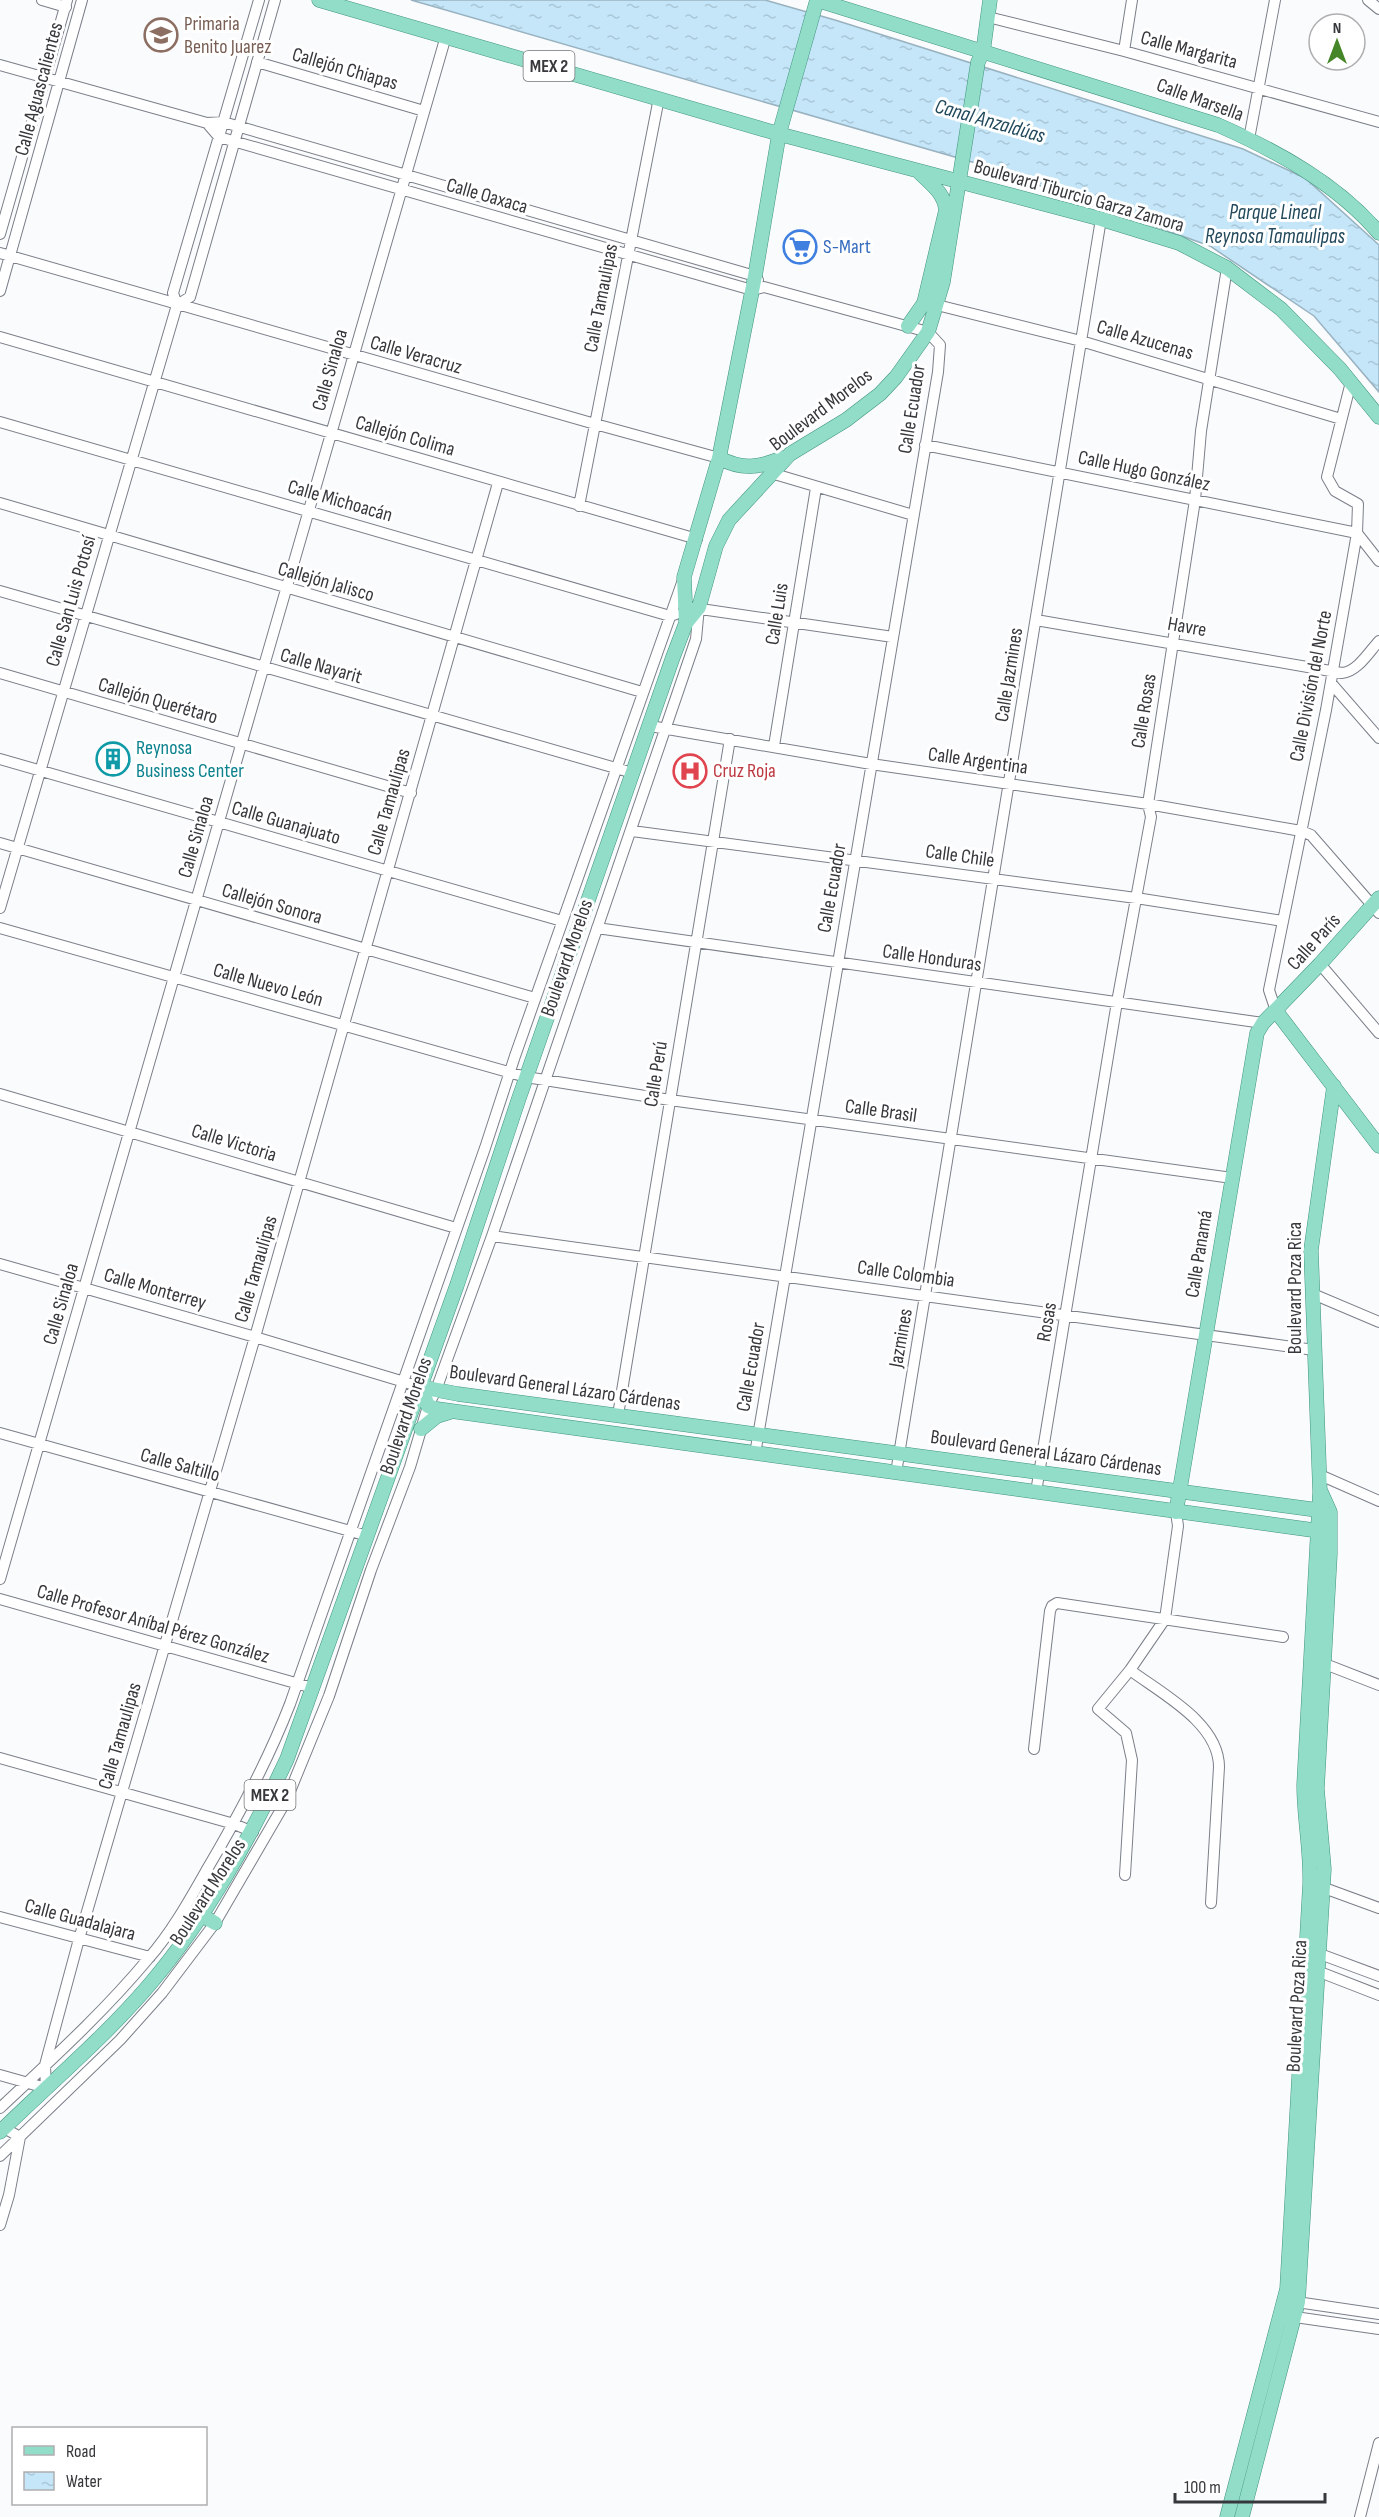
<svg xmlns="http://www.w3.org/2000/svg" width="1379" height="2517" font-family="'Sofia Sans Condensed',sans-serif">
  <defs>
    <pattern id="water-ripples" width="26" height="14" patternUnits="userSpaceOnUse" patternTransform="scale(1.5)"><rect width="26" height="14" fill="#c4e6f8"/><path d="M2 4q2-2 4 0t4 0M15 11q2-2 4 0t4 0" fill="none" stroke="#a9c6d6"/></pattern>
  </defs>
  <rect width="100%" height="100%" fill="#fafbfd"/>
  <path fill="url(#water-ripples)" stroke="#99b2c0" stroke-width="1.5" d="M 411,0 L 765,0 L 835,20 L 1243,149 L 1305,178 L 1379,245 L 1379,392 L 1314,316 L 1210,246 L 979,164 Z"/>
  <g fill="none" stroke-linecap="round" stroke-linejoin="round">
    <g stroke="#7b7f89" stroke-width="12">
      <path id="minor" d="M 42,0 L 66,7
        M 1368,0 L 1379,9
        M 988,17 L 1124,51 L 1379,122
        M 1124,51 L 1132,0
        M 257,62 L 424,111
        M 0,65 L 207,123 L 223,122 L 755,276 L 758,280
        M 207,123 L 219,137 L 752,290 L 764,287 L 928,332 L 940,345 L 938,372 L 755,1454
        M 1249,139 L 1275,0
        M 0,234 L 67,0
        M 0,253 L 595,424 L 719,458
        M 0,291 L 82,0
        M 177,305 L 190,297 L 275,0
        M 937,305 L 1081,341 L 1341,419
        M 0,337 L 697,539
        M 0,422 L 670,616 L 676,614
        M 925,445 L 1357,533
        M 771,473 L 913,515
        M 0,503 L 642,692
        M 579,506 L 659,98
        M 1357,533 L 1379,561
        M 0,591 L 633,773
        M 694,608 L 893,637
        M 1036,620 L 1342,673 C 1357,672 1369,652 1379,641
        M 0,673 L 411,793
        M 1331,683 L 1379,738
        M 650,726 L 871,764 L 1148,804 L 1301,831 L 1311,835 L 1379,913
        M 774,746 L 816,488
        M 0,759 L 562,921
        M 632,831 L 1136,898 L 1283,921
        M 0,843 L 535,998
        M 0,908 L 177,305 L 173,293 L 259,0
        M 0,928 L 526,1077 L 670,1100 L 1232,1178
        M 597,928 L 1263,1023
        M 1320,964 L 1379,1033
        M 1276,1011 L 1269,990 L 1326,710 L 1357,533 L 1358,504 L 1335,491 L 1327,477 L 1351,382
        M 0,1094 L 456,1228
        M 492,1236 L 1314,1350
        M 0,1264 L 255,1337 L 421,1387
        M 1313,1294 L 1379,1322
        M 618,1415 L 730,739
        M 0,1433 L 368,1536
        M 896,1473 L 1101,219
        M 1320,1475 L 1379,1501
        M 1036,1492 L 1117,1002 L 1151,817 L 1148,804 L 1195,500 L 1201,431 L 1227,268
        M 0,1579 L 446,36
        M 0,1599 L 313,1688
        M 1325,1664 L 1379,1685
        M 1130,1670 C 1162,1694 1219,1723 1219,1767 L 1211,1903
        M 1034,1749 L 1050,1611 L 1052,1606 L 1057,1603 L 1283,1637
        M 0,1758 L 234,1824 L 253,1832
        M 1125,1875 L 1132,1760 L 1126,1733 L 1098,1709 L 1130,1670 L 1165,1619 L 1178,1526 L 1176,1512
        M 1316,1885 L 1379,1908
        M 0,1917 L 150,1957
        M 1312,1951 L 1379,1976
        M 1312,1969 L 1379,1995
        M 0,2075 L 46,2088 L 45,2065 L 79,1939 L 255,1337 L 498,483
        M 0,2108 C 51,2060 103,2013 148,1959 C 171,1933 189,1901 206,1871 C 238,1817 267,1763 290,1704 L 485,1148 L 515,1056 L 683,580
        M 0,2156 L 120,2040 L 162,1993 L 215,1923 L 286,1801 L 329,1696 L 371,1570 L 410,1467 L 428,1406 L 436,1390 L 492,1236 L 696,639 L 699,607
        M 0,2225 L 9,2195 L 20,2137 L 4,2128
        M 1290,2301 L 1379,2314
        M 1281,2315 L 1379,2329
        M 1360,2517 L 1379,2443"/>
    </g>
    <g stroke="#41957f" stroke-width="15">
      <path id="major" d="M 319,0 L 779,134 L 1101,219 L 1179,243 L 1227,268 L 1281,309 L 1340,369 L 1379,417
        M 817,0 L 1218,125 C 1277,151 1337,184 1379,233
        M 908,326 L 924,303 L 946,210 C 944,193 932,185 920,173
        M 719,458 C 742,470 759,468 782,458
        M 686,623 L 684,577 L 719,458 L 755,276 L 779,134 L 817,0
        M 1276,1011 L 1379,1146
        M 421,1387 L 428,1406 L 437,1409 L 1327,1532
        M 421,1387 L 458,1394 L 1325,1511
        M 421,1429 L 437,1416 L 450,1412
        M 1176,1512 L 1257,1033 L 1263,1023 L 1320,964 L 1379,898
        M 271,1794 L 286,1801
        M 201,1915 L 215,1923
        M 0,2132 C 50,2083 104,2038 150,1984 C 207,1917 250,1838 287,1759 L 457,1285 L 518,1101 L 673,657 L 686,623 L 699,607 L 716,546 L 729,520 L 790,454 L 846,420 L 880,394 L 896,377 L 928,332 L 943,282 L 978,62 L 983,52 L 990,0
        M 1227,2517 L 1287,2289 L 1310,1884 C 1311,1850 1304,1818 1304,1785 L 1320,1492 L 1311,1250 L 1334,1086
        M 1242,2517 L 1298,2302 L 1324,1869 L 1317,1789 L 1330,1554 L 1330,1512 L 1321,1492"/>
    </g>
    <use href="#minor" stroke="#fff" stroke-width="10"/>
    <use href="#major" stroke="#91ddc8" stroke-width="14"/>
  </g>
  <defs>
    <g id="school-ring" transform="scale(1.725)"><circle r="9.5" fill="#fff" stroke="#8d6e63" stroke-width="1.5"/><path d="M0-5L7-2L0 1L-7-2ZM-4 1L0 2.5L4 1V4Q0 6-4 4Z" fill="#8d6e63"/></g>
    <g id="supermarket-ring" transform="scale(1.725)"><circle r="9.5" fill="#fff" stroke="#3f7fe0" stroke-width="1.5"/><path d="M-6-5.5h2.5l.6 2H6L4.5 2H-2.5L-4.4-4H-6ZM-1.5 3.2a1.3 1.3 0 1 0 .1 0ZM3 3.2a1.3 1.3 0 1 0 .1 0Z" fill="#3f7fe0"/></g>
    <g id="building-ring" transform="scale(1.725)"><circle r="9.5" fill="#fff" stroke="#0f9aa8" stroke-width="1.5"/><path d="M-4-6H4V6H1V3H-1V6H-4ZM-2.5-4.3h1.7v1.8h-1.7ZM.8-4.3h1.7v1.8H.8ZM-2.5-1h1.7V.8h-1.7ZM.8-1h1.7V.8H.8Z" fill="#0f9aa8"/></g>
    <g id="hospital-ring" transform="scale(1.725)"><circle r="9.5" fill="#fff" stroke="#e0444e" stroke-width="1.5"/><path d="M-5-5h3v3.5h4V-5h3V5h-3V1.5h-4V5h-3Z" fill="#e0444e"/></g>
  </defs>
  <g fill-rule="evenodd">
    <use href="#school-ring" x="161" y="35"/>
    <use href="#supermarket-ring" x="800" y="247"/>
    <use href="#building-ring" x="113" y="759"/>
    <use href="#hospital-ring" x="690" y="771"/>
  </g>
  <g text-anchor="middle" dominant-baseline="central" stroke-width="6" stroke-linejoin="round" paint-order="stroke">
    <g fill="#fff" stroke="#727476" stroke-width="1.5">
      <rect x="523.5" y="51" width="51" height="30" rx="4.5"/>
      <rect x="244.5" y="1780" width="51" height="30" rx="4.5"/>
    </g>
    <g font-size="18" font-weight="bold" fill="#36383c">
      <text x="549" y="66">MEX 2</text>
      <text x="270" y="1795">MEX 2</text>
    </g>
    <g font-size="20" fill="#785e54" stroke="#fff" text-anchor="start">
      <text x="184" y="24">Primaria<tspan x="184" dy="23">Benito Juarez</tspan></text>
    </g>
    <g font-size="20" fill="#36383c" stroke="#fff">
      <text transform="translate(1189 50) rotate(15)">Calle Margarita</text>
      <text transform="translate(345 69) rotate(16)">Callejón Chiapas</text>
      <text transform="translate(39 89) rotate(-75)">Calle Aguascalientes</text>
      <text transform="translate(1200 100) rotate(20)">Calle Marsella</text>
      <text transform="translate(487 196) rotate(16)">Calle Oaxaca</text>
      <text transform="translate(1079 196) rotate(16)">Boulevard Tiburcio Garza Zamora</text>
      <text transform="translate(601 298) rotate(-79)">Calle Tamaulipas</text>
      <text transform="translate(1145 340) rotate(16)">Calle Azucenas</text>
      <text transform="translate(416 355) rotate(16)">Calle Veracruz</text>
      <text transform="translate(330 370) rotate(-74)">Calle Sinaloa</text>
      <text transform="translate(912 409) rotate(-81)">Calle Ecuador</text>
      <text transform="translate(821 410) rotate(-37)">Boulevard Morelos</text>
      <text transform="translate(405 436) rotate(16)">Callejón Colima</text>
      <text transform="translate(1144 471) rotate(12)">Calle Hugo González</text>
      <text transform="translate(340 501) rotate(16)">Calle Michoacán</text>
      <text transform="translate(326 582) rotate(16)">Callejón Jalisco</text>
      <text transform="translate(71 601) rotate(-74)">Calle San Luis Potosí</text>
      <text transform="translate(777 614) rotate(-81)">Calle Luis</text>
      <text transform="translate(1187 627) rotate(10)">Havre</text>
      <text transform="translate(321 666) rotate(16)">Calle Nayarit</text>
      <text transform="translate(1009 675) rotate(-81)">Calle Jazmines</text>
      <text transform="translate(1311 686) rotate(-79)">Calle División del Norte</text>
      <text transform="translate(158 701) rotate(16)">Callejón Querétaro</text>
      <text transform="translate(1144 711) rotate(-81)">Calle Rosas</text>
      <text transform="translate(978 761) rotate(8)">Calle Argentina</text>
      <text transform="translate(389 802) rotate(-74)">Calle Tamaulipas</text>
      <text transform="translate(286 823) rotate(16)">Calle Guanajuato</text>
      <text transform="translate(196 837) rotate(-74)">Calle Sinaloa</text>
      <text transform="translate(960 856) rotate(8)">Calle Chile</text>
      <text transform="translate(832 888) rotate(-80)">Calle Ecuador</text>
      <text transform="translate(272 904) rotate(16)">Callejón Sonora</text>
      <text transform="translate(1314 942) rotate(-48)">Calle París</text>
      <text transform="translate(567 958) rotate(-71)">Boulevard Morelos</text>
      <text transform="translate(932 958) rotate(8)">Calle Honduras</text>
      <text transform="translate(268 985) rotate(16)">Calle Nuevo León</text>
      <text transform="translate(656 1074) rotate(-81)">Calle Perú</text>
      <text transform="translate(881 1111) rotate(8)">Calle Brasil</text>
      <text transform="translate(234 1143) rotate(17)">Calle Victoria</text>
      <text transform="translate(1199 1254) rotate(-81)">Calle Panamá</text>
      <text transform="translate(256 1269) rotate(-74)">Calle Tamaulipas</text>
      <text transform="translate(906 1274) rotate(8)">Calle Colombia</text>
      <text transform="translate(1295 1288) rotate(-90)">Boulevard Poza Rica</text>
      <text transform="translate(155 1289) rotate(16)">Calle Monterrey</text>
      <text transform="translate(61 1304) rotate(-74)">Calle Sinaloa</text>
      <text transform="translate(1047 1322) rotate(-80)">Rosas</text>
      <text transform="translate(901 1338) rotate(-80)">Jazmines</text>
      <text transform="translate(751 1367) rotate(-80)">Calle Ecuador</text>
      <text transform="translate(565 1388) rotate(8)">Boulevard General Lázaro Cárdenas</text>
      <text transform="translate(406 1416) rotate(-71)">Boulevard Morelos</text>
      <text transform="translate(1046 1453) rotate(8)">Boulevard General Lázaro Cárdenas</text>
      <text transform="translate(180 1465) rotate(15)">Calle Saltillo</text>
      <text transform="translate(153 1624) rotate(16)">Calle Profesor Aníbal Pérez González</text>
      <text transform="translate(120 1736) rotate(-74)">Calle Tamaulipas</text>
      <text transform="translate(208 1892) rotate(-57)">Boulevard Morelos</text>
      <text transform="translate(80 1920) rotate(15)">Calle Guadalajara</text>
      <text transform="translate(1297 2006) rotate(-87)">Boulevard Poza Rica</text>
    </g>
    <g font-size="20" fill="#366cbe" stroke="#fff" text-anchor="start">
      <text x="823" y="247">S-Mart</text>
    </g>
    <g font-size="20" fill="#0d838f" stroke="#fff" text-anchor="start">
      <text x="136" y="748">Reynosa<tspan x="136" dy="23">Business Center</tspan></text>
    </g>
    <g font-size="20" fill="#be3a42" stroke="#fff" text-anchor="start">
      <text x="713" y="771">Cruz Roja</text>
    </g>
    <g font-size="21" font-style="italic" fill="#22495c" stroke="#fff">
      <text transform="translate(990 121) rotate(16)">Canal Anzaldúas</text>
      <text x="1275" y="212">Parque Lineal<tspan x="1275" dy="24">Reynosa Tamaulipas</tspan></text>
    </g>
  </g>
  <rect x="12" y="2427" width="195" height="78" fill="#ffffff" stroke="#afafb1" stroke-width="1.5"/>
  <rect x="24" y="2446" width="30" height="9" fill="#91ddc8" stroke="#afafb1" stroke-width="1.5"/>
  <text x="66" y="2457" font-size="18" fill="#36383c">Road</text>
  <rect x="24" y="2472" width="30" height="18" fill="url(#water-ripples)" stroke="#afafb1" stroke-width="1.5"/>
  <text x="66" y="2487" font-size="18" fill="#36383c">Water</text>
  <g transform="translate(1337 42)"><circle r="28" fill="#ffffff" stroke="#afafb1" stroke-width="1.5"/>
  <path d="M0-4.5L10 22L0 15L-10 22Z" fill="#458628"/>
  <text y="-9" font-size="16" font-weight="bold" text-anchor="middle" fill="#36383c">N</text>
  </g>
  <path d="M1175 2493v9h150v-9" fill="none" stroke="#36383c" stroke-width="3"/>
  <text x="1184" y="2493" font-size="18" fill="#36383c" stroke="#ffffff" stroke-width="4.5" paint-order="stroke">100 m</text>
</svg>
